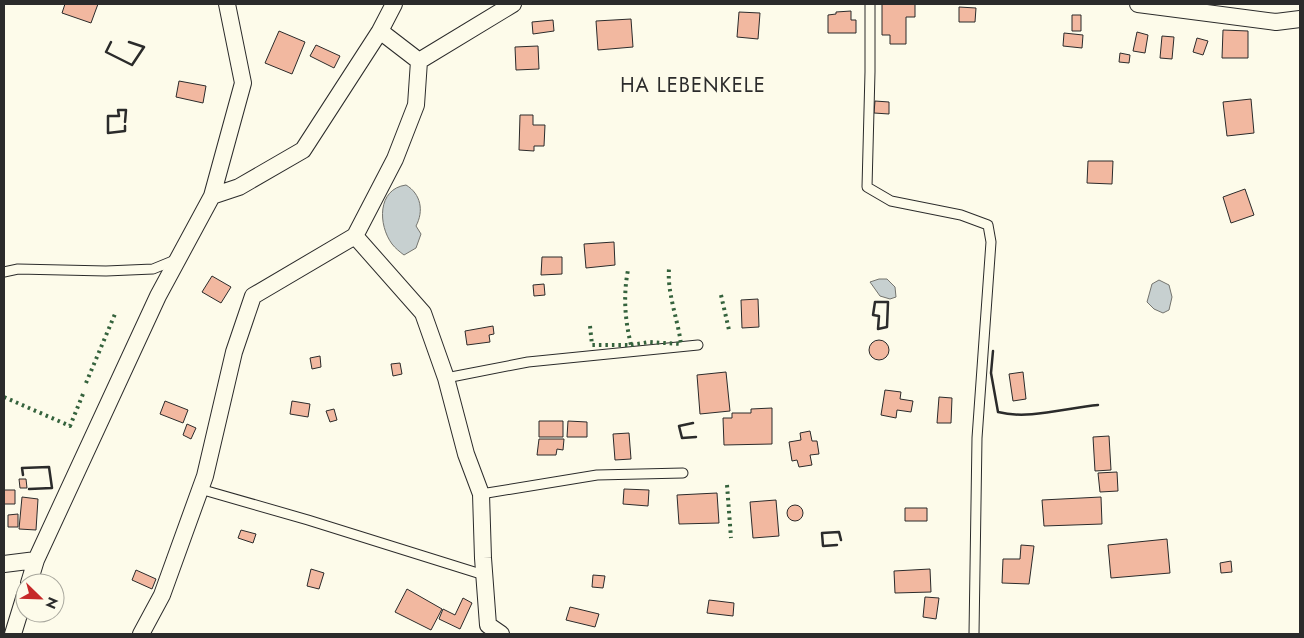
<svg xmlns="http://www.w3.org/2000/svg" width="1304" height="638" font-family="Jost,sans-serif">
  <rect width="100%" height="100%" fill="#fdfbea"/>
  <path fill="#c7d0d0" stroke="#74746e" d="M 406,185 C 421,194 424,211 416,226 L 421,234 L 416,248 L 404,255 C 400,252 395,248 392,244 C 378,225 377,189 406,185 Z
    M 879,279 L 887,279 L 895,287 L 896,297 L 890,299 L 880,296 L 870,282 Z
    M 1159,280 L 1169,285 L 1172,297 L 1169,310 L 1163,313 L 1154,309 L 1147,302 L 1152,284 Z"/>
  <path fill="#f2b8a0" stroke="#2b2b2b" d="M 65,4 L 98,4 L 91,23 L 62,13 Z
    M 882,4 L 915,4 L 915,17 L 906,17 L 906,44 L 890,44 L 890,35 L 882,35 Z
    M 959,7 L 976,8 L 975,22 L 959,22 Z
    M 851,11 L 851,20 L 856,20 L 856,33 L 828,33 L 828,15 L 836,14 L 836,12 Z
    M 739,12 L 760,13 L 758,39 L 737,37 Z
    M 1072,15 L 1081,15 L 1081,31 L 1072,31 Z
    M 631,19 L 633,47 L 598,50 L 596,21 Z
    M 553,20 L 554,31 L 533,34 L 532,22 Z
    M 1223,30 L 1248,31 L 1248,58 L 1222,58 Z
    M 279,31 L 305,42 L 292,74 L 265,63 Z
    M 1137,32 L 1148,35 L 1145,53 L 1133,51 Z
    M 1064,33 L 1083,35 L 1082,48 L 1063,46 Z
    M 1162,36 L 1174,37 L 1172,59 L 1160,58 Z
    M 1197,38 L 1208,41 L 1203,55 L 1193,52 Z
    M 316,45 L 340,56 L 334,68 L 310,56 Z
    M 538,46 L 539,69 L 516,70 L 515,47 Z
    M 1120,53 L 1130,55 L 1129,63 L 1119,62 Z
    M 179,81 L 206,86 L 203,103 L 176,97 Z
    M 1251,99 L 1254,133 L 1227,136 L 1223,102 Z
    M 875,101 L 889,102 L 889,114 L 874,113 Z
    M 520,115 L 533,115 L 533,125 L 545,125 L 544,146 L 534,146 L 534,151 L 519,150 Z
    M 1088,161 L 1113,161 L 1112,184 L 1087,183 Z
    M 1245,189 L 1254,215 L 1231,223 L 1223,197 Z
    M 614,242 L 615,265 L 586,268 L 584,244 Z
    M 542,257 L 562,257 L 562,274 L 541,275 Z
    M 212,276 L 231,287 L 221,303 L 202,292 Z
    M 544,284 L 545,295 L 534,296 L 533,285 Z
    M 758,299 L 759,327 L 742,328 L 741,300 Z
    M 493,326 L 494,334 L 489,335 L 490,342 L 467,345 L 465,331 Z
    M869 350a10 10 0 1 1 20 0a10 10 0 1 1-20 0Z
    M 320,356 L 321,367 L 312,369 L 310,358 Z
    M 400,363 L 402,374 L 393,376 L 391,364 Z
    M 726,372 L 730,411 L 700,414 L 697,375 Z
    M 1023,372 L 1026,399 L 1013,401 L 1009,374 Z
    M 885,390 L 901,392 L 900,399 L 913,401 L 911,412 L 897,410 L 896,418 L 881,415 Z
    M 939,397 L 952,398 L 951,423 L 937,423 Z
    M 165,401 L 188,410 L 183,423 L 160,414 Z
    M 292,401 L 310,404 L 308,417 L 290,414 Z
    M 772,408 L 772,444 L 724,445 L 723,418 L 732,418 L 732,413 L 751,413 L 751,409 Z
    M 334,409 L 337,420 L 330,422 L 326,411 Z
    M 539,421 L 563,421 L 563,437 L 539,437 Z
    M 568,421 L 587,422 L 587,437 L 567,437 Z
    M 187,424 L 196,428 L 191,439 L 183,435 Z
    M 810,431 L 812,441 L 817,441 L 819,454 L 810,455 L 812,465 L 799,467 L 797,460 L 792,461 L 789,442 L 801,440 L 800,433 Z
    M 629,433 L 631,459 L 615,460 L 613,434 Z
    M 1109,436 L 1111,470 L 1095,471 L 1093,437 Z
    M 539,439 L 564,439 L 563,450 L 557,449 L 556,455 L 537,455 Z
    M 1117,472 L 1118,491 L 1100,492 L 1098,473 Z
    M 19,479 L 26,479 L 27,488 L 20,488 Z
    M 624,489 L 649,490 L 648,506 L 623,504 Z
    M 4,490 L 15,490 L 15,504 L 4,504 Z
    M 717,493 L 719,523 L 679,524 L 677,495 Z
    M 22,497 L 38,499 L 36,530 L 19,529 Z
    M 1101,497 L 1102,524 L 1044,526 L 1042,500 Z
    M 776,500 L 779,536 L 753,538 L 750,502 Z
    M787 513a8 8 0 1 1 16 0a8 8 0 1 1-16 0Z
    M 905,508 L 927,508 L 927,521 L 905,521 Z
    M 18,514 L 18,527 L 8,527 L 8,515 Z
    M 241,530 L 256,534 L 253,543 L 238,538 Z
    M 1167,539 L 1170,573 L 1111,578 L 1108,545 Z
    M 1021,545 L 1034,546 L 1029,584 L 1002,583 L 1003,559 L 1020,559 Z
    M 1231,561 L 1232,572 L 1221,573 L 1220,563 Z
    M 311,569 L 324,573 L 319,589 L 307,586 Z
    M 930,569 L 931,592 L 895,593 L 894,571 Z
    M 136,570 L 156,579 L 152,589 L 132,580 Z
    M 593,575 L 605,576 L 603,588 L 592,587 Z
    M 407,589 L 442,609 L 431,630 L 395,612 Z
    M 925,597 L 939,598 L 936,619 L 923,617 Z
    M 463,598 L 472,603 L 460,629 L 439,619 L 443,609 L 455,615 Z
    M 709,600 L 734,603 L 733,616 L 707,613 Z
    M 570,607 L 599,614 L 595,627 L 566,620 Z"/>
  <g fill="none" stroke-linecap="round" stroke-linejoin="round">
    <g stroke="#2b2b2b" stroke-width="11">
      <path id="lane" d="M 870,4 L 870,72 L 867,187 L 891,201 L 961,215 L 988,225 L 991,242 L 977,438 L 974,634
        M 4,272 L 18,269 L 106,271 L 153,269 L 175,260
        M 446,378 L 528,362 L 698,345
        M 200,489 L 308,520 L 484,575
        M 481,494 L 597,475 L 683,473"/>
    </g>
    <g stroke="#2b2b2b" stroke-width="18">
      <path id="street" d="M 1138,4 L 1276,22 L 1300,19
        M 380,31 L 419,61 L 513,4
        M 212,196 L 243,83 L 227,4
        M 355,236 L 423,313 L 446,378 L 466,454 L 481,494 L 483,558 L 488,625 L 501,634
        M 4,564 L 36,560
        M 29,583 L 36,560 L 158,296 L 212,196 L 239,187 L 303,150 L 380,31 L 394,4
        M 13,634 L 25,595
        M 141,634 L 162,595 L 205,476 L 234,352 L 253,296 L 355,236 L 395,159 L 416,105 L 419,61"/>
    </g>
    <use href="#lane" stroke="#fdfbea" stroke-width="9"/>
    <use href="#street" stroke="#fdfbea" stroke-width="16"/>
    <path stroke="#34623c" stroke-width="4" stroke-dasharray="2.5 4" stroke-linecap="butt" d="M 721,295 L 729,330
      M 590,326 L 592,345 L 631,345 C 625,320 623,296 628,270
      M 631,345 L 649,342 L 681,344 C 678,320 667,293 669,269
      M 86,383 L 115,314
      M 4,397 L 70,426 L 83,394
      M 727,485 L 731,538"/>
    <path stroke="#2b2b2b" stroke-width="2.5" d="M 111,42 L 106,52 L 132,65 L 144,47 L 129,42
      M 125,122 L 126,110 L 118,110 L 119,116 L 108,116 L 108,133 L 125,131 L 125,126
      M 875,302 L 888,302 L 887,327 L 878,329 L 879,316 L 873,315 Z
      M 993,351 L 991,373 L 998,412 C 1028,420 1066,408 1098,405
      M 693,423 L 679,426 L 682,438 L 696,437
      M 23,475 L 22,468 L 49,467 L 52,488 L 29,489
      M 837,545 L 823,546 L 822,533 L 839,532 L 841,540"/>
  </g>
  <g text-anchor="middle" dominant-baseline="central" stroke-width="4" stroke-linejoin="round" paint-order="stroke">
    <g font-size="20" letter-spacing="1" fill="#2b2b2b" stroke="#fdfbea">
      <text x="693" y="85">HA LEBENKELE</text>
    </g>
  </g>
  <rect width="1304" height="638" fill="none" stroke="#2b2b2b" stroke-width="10"/>
  <g transform="translate(40 598) rotate(113)"><circle r="24" fill="#fdfbea" stroke="#a9a89e"/>
  <path d="M0-4L9 19L0 12L-9 19Z" fill="#c62828"/>
  <text y="-8" font-size="14" font-weight="bold" text-anchor="middle" fill="#2b2b2b">N</text>
  </g>
</svg>
